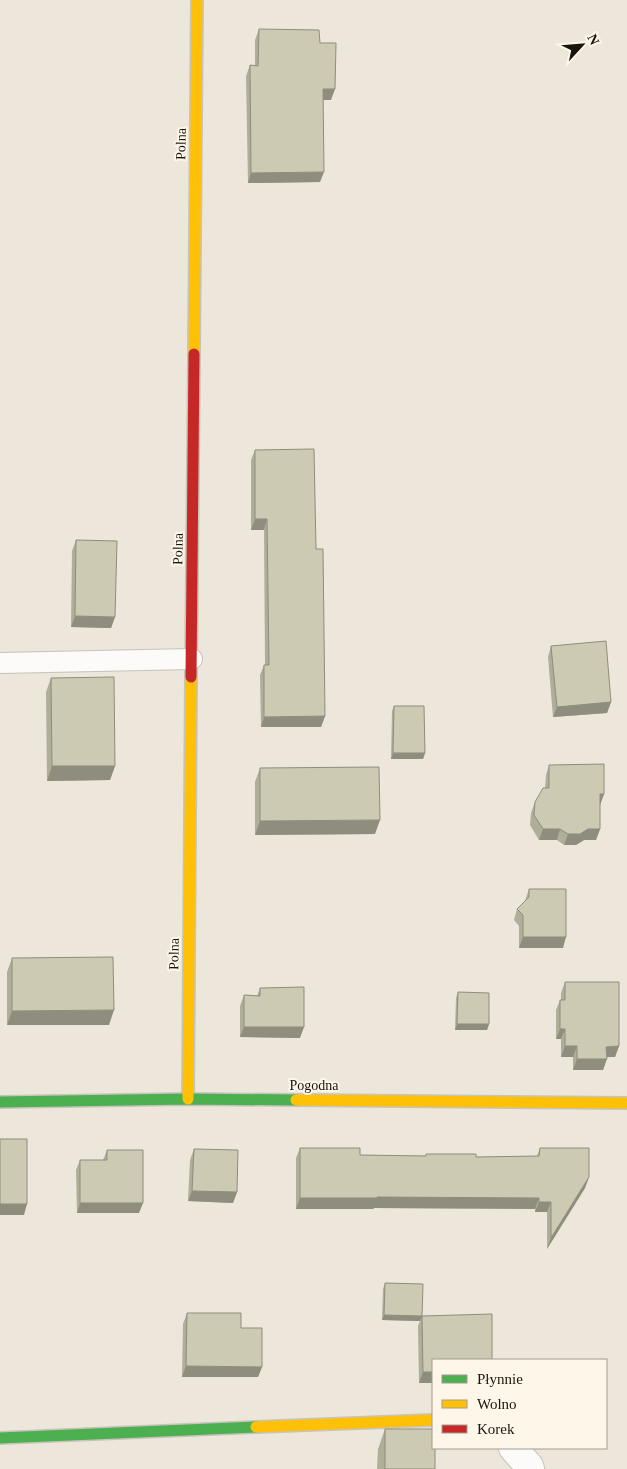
<svg xmlns="http://www.w3.org/2000/svg" width="627" height="1469" font-family="Georgia,serif">
  <rect width="100%" height="100%" fill="#ece6db"/>
  <g fill="none" stroke-linecap="round" stroke-linejoin="round">
    <g stroke="#c8c3bb" stroke-width="22">
      <path id="lane" d="M 0,663 L 192,659"/>
    </g>
    <g stroke="#c8c3bb" stroke-width="30">
      <path id="street" d="M 513,1448 L 529,1466 L 530,1469"/>
    </g>
    <g stroke="#c8c3bb" stroke-width="14">
      <path id="fast" d="M 0,1102 L 188,1099 L 296,1100
        M 0,1438 L 256,1427"/>
    </g>
    <g stroke="#c8c3bb" stroke-width="14">
      <path id="slow" d="M 194,354 L 197,0
        M 188,1099 L 191,677
        M 296,1100 L 627,1103
        M 256,1427 L 433,1420"/>
    </g>
    <g stroke="#c8c3bb" stroke-width="14">
      <path id="jam" d="M 191,677 L 194,354"/>
    </g>
    <use href="#lane" stroke="#fcfbfa" stroke-width="20"/>
    <use href="#street" stroke="#fcfbfa" stroke-width="28"/>
    <use href="#fast" stroke="#4caf50" stroke-width="11"/>
    <use href="#slow" stroke="#ffc107" stroke-width="11"/>
    <use href="#jam" stroke="#c62828" stroke-width="11"/>
  </g>
  <path fill="#afae99" d="M 259,29 L 320,43 L 331,100 L 323,100 L 320,182 L 248,183 L 246,76 L 250,65 L 255,65 L 255,40 Z
    M 255,450 L 316,549 L 325,716 L 321,727 L 261,727 L 260,675 L 264,665 L 265,665 L 264,530 L 251,530 L 251,460 Z
    M 76,540 L 115,617 L 111,628 L 71,627 L 72,551 Z
    M 551,646 L 611,702 L 607,713 L 553,717 L 548,657 Z
    M 51,678 L 115,766 L 110,780 L 47,781 L 46,692 Z
    M 394,706 L 425,753 L 423,759 L 391,759 L 392,711 Z
    M 549,765 L 604,794 L 600,805 L 600,829 L 596,840 L 584,840 L 576,845 L 564,845 L 557,840 L 539,840 L 530,825 L 531,813 L 535,802 L 545,788 L 546,775 Z
    M 260,768 L 375,834 L 255,835 L 255,782 Z
    M 529,889 L 563,948 L 519,948 L 519,926 L 514,920 L 517,909 L 525,901 Z
    M 12,958 L 109,1025 L 7,1025 L 7,972 Z
    M 565,982 L 619,1046 L 615,1057 L 607,1057 L 603,1070 L 573,1070 L 573,1057 L 561,1057 L 561,1039 L 556,1039 L 556,1010 L 560,1000 L 561,1000 L 561,993 Z
    M 260,988 L 300,1038 L 240,1037 L 240,1006 L 244,995 L 257,996 Z
    M 458,992 L 489,1024 L 487,1030 L 455,1030 L 456,998 Z
    M 300,1148 L 360,1155 L 426,1156 L 426,1154 L 476,1157 L 537,1156 L 540,1148 L 589,1177 L 585,1188 L 547,1249 L 547,1212 L 535,1212 L 535,1209 L 374,1208 L 373,1209 L 296,1209 L 296,1158 Z
    M 194,1149 L 237,1192 L 233,1203 L 188,1201 L 190,1160 Z
    M 107,1150 L 139,1213 L 77,1213 L 76,1170 L 80,1160 L 103,1160 Z
    M 385,1283 L 422,1316 L 433,1360 L 433,1383 L 419,1383 L 418,1326 L 420,1321 L 382,1320 L 383,1289 Z
    M 187,1313 L 241,1328 L 262,1367 L 258,1377 L 182,1377 L 183,1324 Z
    M 385,1429 L 435,1469 L 377,1469 L 378,1449 Z"/>
  <path fill="#8f8d7d" d="M 323,89 L 335,89 L 331,100 L 319,100 Z
    M 324,172 L 320,182 L 248,183 L 251,173 Z
    M 255,519 L 267,519 L 264,530 L 251,530 Z
    M 75,616 L 115,617 L 111,628 L 71,627 Z
    M 611,702 L 607,713 L 553,717 L 557,707 Z
    M 325,716 L 321,727 L 261,727 L 264,717 Z
    M 393,753 L 425,753 L 423,759 L 391,759 Z
    M 52,766 L 115,766 L 110,780 L 47,781 Z
    M 600,794 L 604,794 L 600,805 Z
    M 380,820 L 375,834 L 255,835 L 260,821 Z
    M 543,829 L 560,829 L 557,840 L 539,840 Z
    M 588,829 L 600,829 L 596,840 L 584,840 L 576,845 L 564,845 L 568,834 Z
    M 523,937 L 566,937 L 563,948 L 519,948 Z
    M 114,1010 L 109,1025 L 7,1025 L 12,1011 Z
    M 457,1024 L 489,1024 L 487,1030 L 455,1030 Z
    M 244,1027 L 304,1027 L 300,1038 L 240,1037 Z
    M 560,1029 L 565,1029 L 561,1039 L 556,1039 Z
    M 565,1046 L 577,1046 L 573,1057 L 561,1057 Z
    M 619,1046 L 615,1057 L 602,1057 L 606,1047 Z
    M 577,1059 L 607,1059 L 603,1070 L 573,1070 Z
    M 589,1177 L 585,1188 L 547,1249 L 551,1238 Z
    M 192,1191 L 237,1192 L 233,1203 L 188,1201 Z
    M 377,1197 L 539,1198 L 535,1209 L 374,1208 L 373,1209 L 296,1209 L 300,1198 Z
    M 539,1202 L 551,1202 L 547,1212 L 535,1212 Z
    M 80,1203 L 143,1203 L 139,1213 L 77,1213 Z
    M 0,1204 L 27,1204 L 24,1215 L 0,1215 Z
    M 384,1315 L 422,1316 L 420,1321 L 382,1320 Z
    M 186,1366 L 262,1367 L 258,1377 L 182,1377 Z
    M 423,1372 L 433,1372 L 433,1383 L 419,1383 Z"/>
  <path fill="#cccab2" stroke="#8f8d7d" d="M 259,29 L 319,30 L 320,43 L 336,43 L 335,89 L 323,89 L 324,172 L 251,173 L 250,65 L 258,66 Z
    M 314,449 L 316,549 L 323,549 L 325,716 L 264,717 L 264,665 L 269,665 L 267,519 L 255,519 L 255,450 Z
    M 76,540 L 117,541 L 115,617 L 75,616 Z
    M 606,641 L 611,702 L 557,707 L 551,646 Z
    M 114,677 L 115,766 L 52,766 L 51,678 Z
    M 394,706 L 424,706 L 425,753 L 393,753 Z
    M 604,764 L 604,794 L 600,794 L 600,829 L 588,829 L 580,834 L 568,834 L 560,829 L 543,829 L 534,815 L 535,802 L 543,788 L 549,788 L 549,765 Z
    M 379,767 L 380,820 L 260,821 L 260,768 Z
    M 529,889 L 566,889 L 566,937 L 523,937 L 523,915 L 517,909 L 529,897 Z
    M 113,957 L 114,1010 L 12,1011 L 12,958 Z
    M 565,982 L 619,982 L 619,1046 L 606,1047 L 607,1059 L 577,1059 L 577,1046 L 565,1046 L 565,1029 L 560,1029 L 560,1000 L 565,1000 Z
    M 304,987 L 304,1027 L 244,1027 L 244,995 L 260,996 L 260,988 Z
    M 458,992 L 489,993 L 489,1024 L 457,1024 Z
    M 0,1139 L 27,1139 L 27,1204 L 0,1204 Z
    M 300,1148 L 360,1148 L 360,1155 L 426,1156 L 426,1154 L 476,1154 L 476,1157 L 539,1156 L 540,1148 L 589,1148 L 589,1177 L 551,1238 L 551,1202 L 539,1202 L 539,1198 L 377,1197 L 377,1198 L 300,1198 Z
    M 194,1149 L 238,1150 L 237,1192 L 192,1191 Z
    M 107,1150 L 143,1150 L 143,1203 L 80,1203 L 80,1160 L 107,1160 Z
    M 385,1283 L 423,1284 L 422,1316 L 384,1315 Z
    M 187,1313 L 241,1313 L 241,1328 L 262,1328 L 262,1367 L 186,1366 Z
    M 492,1314 L 492,1360 L 433,1360 L 433,1372 L 423,1372 L 422,1316 Z
    M 385,1429 L 433,1429 L 433,1448 L 435,1448 L 435,1469 L 385,1469 Z"/>
  <g text-anchor="middle" dominant-baseline="central" stroke-width="4" stroke-linejoin="round" paint-order="stroke">
    <g font-size="14" fill="#19150e" stroke="#fdf6e9">
      <text transform="translate(181 144) rotate(-89)">Polna</text>
      <text transform="translate(178 549) rotate(-89)">Polna</text>
      <text transform="translate(174 954) rotate(-89)">Polna</text>
      <text x="314" y="1085">Pogodna</text>
    </g>
  </g>
  <rect x="432" y="1359" width="175" height="90" fill="#fdf6e9" stroke="#a29c91"/>
  <rect x="442" y="1375" width="25" height="8" fill="#4caf50" stroke="#a29c91"/>
  <text x="477" y="1384" font-size="15" fill="#19150e">Płynnie</text>
  <rect x="442" y="1400" width="25" height="8" fill="#ffc107" stroke="#a29c91"/>
  <text x="477" y="1409" font-size="15" fill="#19150e">Wolno</text>
  <rect x="442" y="1425" width="25" height="8" fill="#c62828" stroke="#a29c91"/>
  <text x="477" y="1434" font-size="15" fill="#19150e">Korek</text>
  <g transform="translate(582 45) rotate(64)" stroke="#fdf6e9" stroke-width="4" paint-order="stroke">
  <path d="M0-4L9 19L0 12L-9 19Z" fill="#19150e"/>
  <text y="-8" font-size="14" font-weight="bold" text-anchor="middle" fill="#19150e">N</text>
  </g>
</svg>
